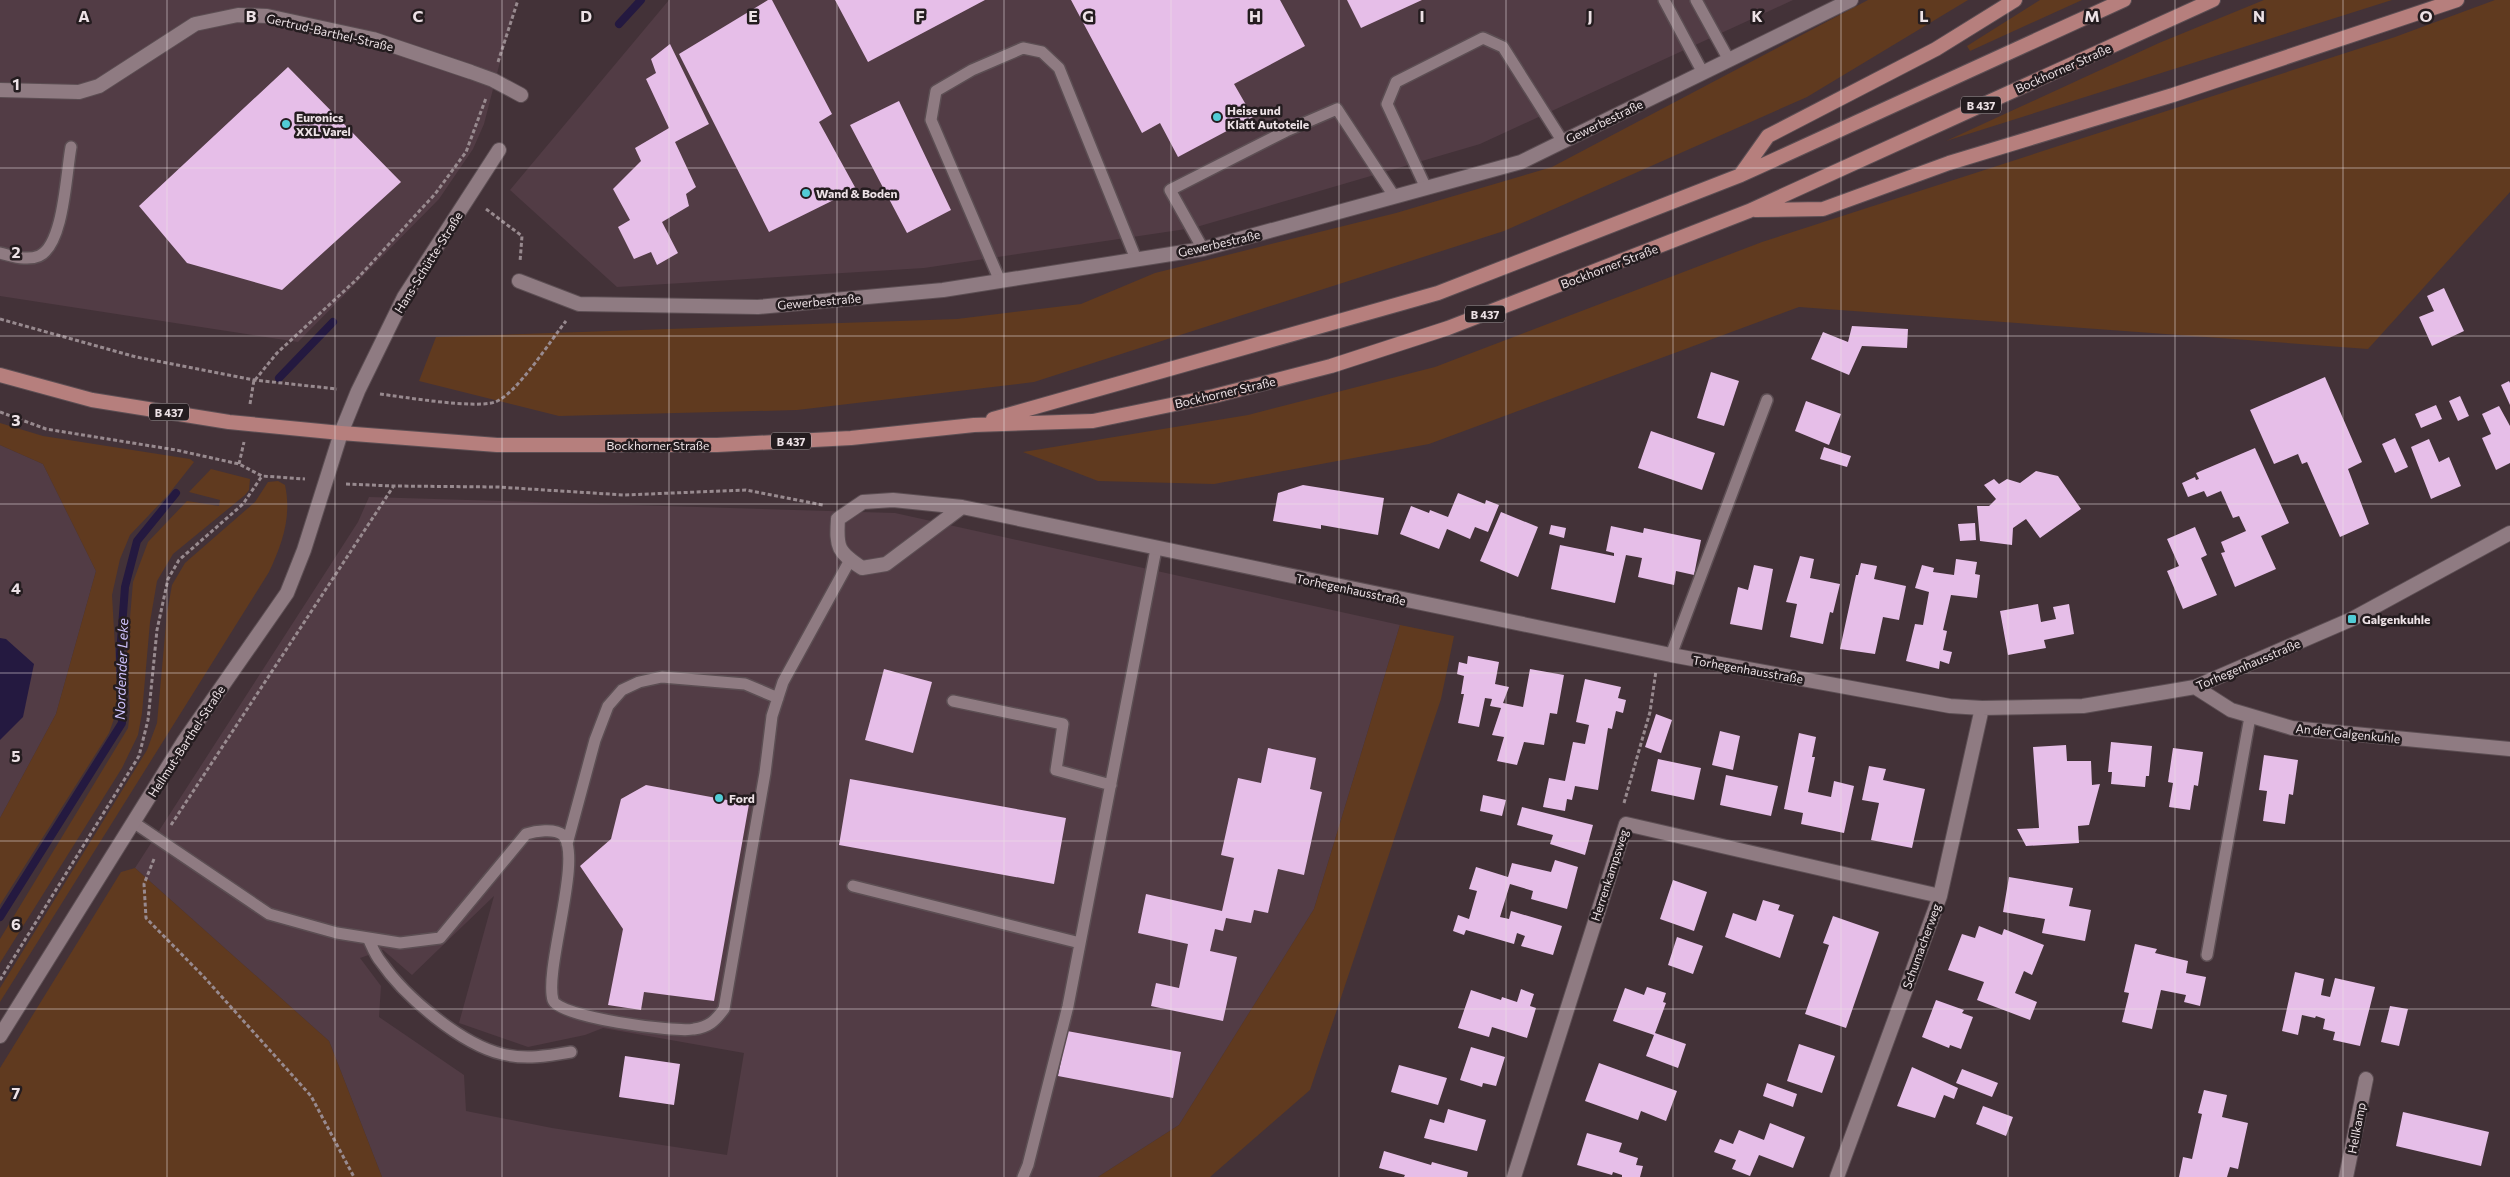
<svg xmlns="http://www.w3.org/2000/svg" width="2510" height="1177" font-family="Commissioner,sans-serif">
  <rect width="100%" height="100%" fill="#433238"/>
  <path fill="#523c45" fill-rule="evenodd" d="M 0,0 L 516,0 L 484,124 L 473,149 L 439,199 L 298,342 L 0,296 Z
    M 669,0 L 1793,0 L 1480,144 L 1193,228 L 924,268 L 617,287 L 510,190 Z
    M 0,445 L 43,464 L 96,571 L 56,714 L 0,818 Z
    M 369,497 L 895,513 L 1400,625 L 1314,909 L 1179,1125 L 1098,1177 L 382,1177 L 329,1041 L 135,868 L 358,522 ZM 494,896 L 459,1023 L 528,1047 L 585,1035 L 603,1028 L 744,1053 L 727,1155 L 552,1128 L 466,1111 L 464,1075 L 379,1017 L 381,986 L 360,958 L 383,950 L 412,975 Z"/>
  <path fill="#603a1f" d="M 1868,0 L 1968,0 L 1807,97 L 1504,231 L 1034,382 L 797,410 L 559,416 L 419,381 L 436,337 L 957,319 L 1081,304 L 1155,273 L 1396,213 L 1552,167 Z
    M 2040,0 L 2082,0 L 1970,51 L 1967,46 Z
    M 2264,0 L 2392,0 L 1946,141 L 2159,43 Z
    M 2495,0 L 2510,0 L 2510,192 L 2368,349 L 1799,307 L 1429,444 L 1214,484 L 1098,481 L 1023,452 L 1248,415 L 1435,367 L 1762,242 L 2395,37 Z
    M 0,423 L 43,436 L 190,459 L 194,462 L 168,495 L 130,535 L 120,559 L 112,595 L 118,700 L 115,716 L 109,733 L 0,905 L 0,818 L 56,714 L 96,571 L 43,464 L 0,445 Z
    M 211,469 L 250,479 L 249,490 L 245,495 L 173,554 L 157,581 L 150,622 L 142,713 L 138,735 L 122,768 L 0,963 L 0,939 L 128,728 L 130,711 L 127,654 L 133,582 L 148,542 L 187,501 L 219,506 L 220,500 L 189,492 Z
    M 278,481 L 285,485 C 292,517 282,544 269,572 L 0,1002 L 0,988 L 147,750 L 157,723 L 167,613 L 172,585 L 185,563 L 255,502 L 268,482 Z
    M 1400,625 L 1454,636 L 1441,699 L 1310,1090 L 1210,1177 L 1098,1177 L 1179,1125 L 1314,909 Z
    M 135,868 L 329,1041 L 382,1177 L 0,1177 L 0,1068 L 121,872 Z"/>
  <path fill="#241940" d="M 0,638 L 6,639 L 34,664 L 23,717 L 0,740 Z"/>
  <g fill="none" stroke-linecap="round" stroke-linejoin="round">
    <path stroke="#241940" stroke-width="8" d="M 619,24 L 641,0
      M 279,378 L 333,322
      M 0,917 L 122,723 L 120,654 L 125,587 L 137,541 L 176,493"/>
  </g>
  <path fill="#e6bee8" d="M 768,0 L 772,0 L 832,114 L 819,122 L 856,189 L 769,232 L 679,54 Z
    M 835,0 L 985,0 L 868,62 Z
    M 1071,0 L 1280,0 L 1305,46 L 1234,84 L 1253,117 L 1178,157 L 1160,123 L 1142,133 Z
    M 1347,0 L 1422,0 L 1361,28 Z
    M 670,44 L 709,124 L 675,142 L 696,187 L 686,194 L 689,206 L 662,222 L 678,253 L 657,265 L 651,252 L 634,259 L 618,227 L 630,220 L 613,189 L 641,161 L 635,148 L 669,128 L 646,79 L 656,73 L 651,59 Z
    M 288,67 L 401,182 L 282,290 L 187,263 L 139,206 Z
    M 899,101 L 951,210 L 907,233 L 850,125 Z
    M 2444,288 L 2464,331 L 2432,346 L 2419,317 L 2434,311 L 2427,296 Z
    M 1852,326 L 1908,329 L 1907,348 L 1862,346 L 1849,375 L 1811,359 L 1823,332 L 1848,342 Z
    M 1711,372 L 1739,381 L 1724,426 L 1697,418 Z
    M 2325,377 L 2362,462 L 2348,469 L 2369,524 L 2340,537 L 2307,462 L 2302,464 L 2298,454 L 2274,464 L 2250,410 Z
    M 2509,381 L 2510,383 L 2510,405 L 2501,385 Z
    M 2460,396 L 2469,416 L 2458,421 L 2449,401 Z
    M 1806,401 L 1841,414 L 1829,445 L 1795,431 Z
    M 2436,405 L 2442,419 L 2421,428 L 2415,414 Z
    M 2499,406 L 2510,426 L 2510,463 L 2496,470 L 2482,438 L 2491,434 L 2482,414 Z
    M 1651,431 L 1715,453 L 1702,490 L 1638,468 Z
    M 2395,438 L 2408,467 L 2395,473 L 2382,444 Z
    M 2429,439 L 2439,462 L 2449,457 L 2461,486 L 2431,499 L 2411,447 Z
    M 1824,447 L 1851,456 L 1847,467 L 1820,459 Z
    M 2255,448 L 2289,523 L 2261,536 L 2276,569 L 2235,587 L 2221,553 L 2225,552 L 2221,542 L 2246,531 L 2239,516 L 2233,518 L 2221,491 L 2207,497 L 2204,491 L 2188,497 L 2182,483 L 2195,477 L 2196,480 L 2199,479 L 2196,473 Z
    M 2036,471 L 2058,476 L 2081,509 L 2040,538 L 2026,519 L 2013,528 L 2012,545 L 1980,541 L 1977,506 L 1989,506 L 1996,499 L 1984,485 L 1994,479 L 1999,484 L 2007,479 L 2020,483 Z
    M 1303,485 L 1384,498 L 1378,535 L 1321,525 L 1321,529 L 1273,521 L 1278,493 Z
    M 1458,493 L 1485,504 L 1486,500 L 1499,505 L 1488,532 L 1475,527 L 1470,539 L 1447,529 L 1439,549 L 1400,534 L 1411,506 L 1429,513 L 1430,510 L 1448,517 Z
    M 1501,512 L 1538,527 L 1518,577 L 1480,561 Z
    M 1975,523 L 1976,540 L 1960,541 L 1958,524 Z
    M 1551,525 L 1566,528 L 1564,538 L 1549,534 Z
    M 1611,526 L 1643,533 L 1644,528 L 1701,540 L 1694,575 L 1676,571 L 1674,585 L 1638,577 L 1642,558 L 1626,555 L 1615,603 L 1551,589 L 1560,545 L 1614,556 L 1614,553 L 1606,551 Z
    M 2195,527 L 2207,555 L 2201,558 L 2217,595 L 2183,609 L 2167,571 L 2179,566 L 2167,539 Z
    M 1800,556 L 1814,559 L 1810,578 L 1840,584 L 1833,613 L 1830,612 L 1823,644 L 1790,637 L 1797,604 L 1786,602 Z
    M 1956,559 L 1977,562 L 1975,574 L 1980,575 L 1977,598 L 1951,595 L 1943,630 L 1947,631 L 1943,650 L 1952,652 L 1949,664 L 1940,661 L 1939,669 L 1906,661 L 1915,624 L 1923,625 L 1929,592 L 1915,588 L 1922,565 L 1934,568 L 1933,572 L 1954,575 Z
    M 1861,563 L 1877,566 L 1874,579 L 1906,586 L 1899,620 L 1883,617 L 1875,654 L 1840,649 L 1856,575 L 1858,575 Z
    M 1754,565 L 1773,569 L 1762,630 L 1730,624 L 1738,587 L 1748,590 Z
    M 2038,604 L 2041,622 L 2056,619 L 2053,607 L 2069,604 L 2074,634 L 2044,640 L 2046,648 L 2008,655 L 2000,611 Z
    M 1468,656 L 1499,662 L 1495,684 L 1509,687 L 1503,703 L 1523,707 L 1530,669 L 1564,675 L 1557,714 L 1550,713 L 1544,745 L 1524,742 L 1517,765 L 1497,761 L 1504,737 L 1492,735 L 1501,708 L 1490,706 L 1492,699 L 1485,698 L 1479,727 L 1458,723 L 1464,694 L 1461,694 L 1464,676 L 1457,674 L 1459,662 L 1467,664 Z
    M 884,669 L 932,682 L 913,753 L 865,740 Z
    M 1585,679 L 1621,687 L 1618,698 L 1626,700 L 1623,713 L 1616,711 L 1612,729 L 1608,728 L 1598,790 L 1575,786 L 1572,800 L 1567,799 L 1565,811 L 1543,807 L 1549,778 L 1565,781 L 1573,742 L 1585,744 L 1589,725 L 1576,722 Z
    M 1656,714 L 1672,720 L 1661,753 L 1645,747 Z
    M 1720,731 L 1740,736 L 1733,770 L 1712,765 Z
    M 1799,733 L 1816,737 L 1812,757 L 1815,757 L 1808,792 L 1831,797 L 1834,781 L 1854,786 L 1844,833 L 1801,824 L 1803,813 L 1784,809 Z
    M 2111,742 L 2152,746 L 2149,776 L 2146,776 L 2145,787 L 2111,784 L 2112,772 L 2108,772 Z
    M 2066,745 L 2067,761 L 2091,761 L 2092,785 L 2100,784 L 2089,825 L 2078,826 L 2079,843 L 2026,846 L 2017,829 L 2039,828 L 2033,747 Z
    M 1268,748 L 1316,758 L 1310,789 L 1322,792 L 1304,875 L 1278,869 L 1268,913 L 1254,910 L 1251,923 L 1226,918 L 1223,931 L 1215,929 L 1210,951 L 1237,957 L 1223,1021 L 1151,1006 L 1156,983 L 1179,988 L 1188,944 L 1138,933 L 1146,894 L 1222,911 L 1234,858 L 1221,855 L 1238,778 L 1261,783 Z
    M 2173,748 L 2203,752 L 2198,786 L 2194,785 L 2190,810 L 2169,807 L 2173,783 L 2168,782 Z
    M 2264,755 L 2298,760 L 2293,795 L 2289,794 L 2285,824 L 2263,821 L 2267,791 L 2259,790 Z
    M 1658,759 L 1701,768 L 1694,800 L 1651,791 Z
    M 1869,766 L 1886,769 L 1883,780 L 1925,789 L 1912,848 L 1871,840 L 1879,803 L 1862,800 Z
    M 1726,775 L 1778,786 L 1771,816 L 1720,805 Z
    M 850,779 L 1066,818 L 1054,884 L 839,845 Z
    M 646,785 L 749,804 L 714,1001 L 644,992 L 641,1010 L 608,1005 L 623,929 L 580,866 L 611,839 L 621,799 Z
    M 1483,795 L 1506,800 L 1502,816 L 1480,811 Z
    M 1522,807 L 1593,825 L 1585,855 L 1550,844 L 1553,835 L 1517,825 Z
    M 1555,860 L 1578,867 L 1567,909 L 1531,899 L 1533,891 L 1510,884 L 1500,917 L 1509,919 L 1511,911 L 1562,926 L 1553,955 L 1521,946 L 1525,936 L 1517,933 L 1514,944 L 1466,930 L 1464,935 L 1453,931 L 1458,915 L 1469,919 L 1477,891 L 1469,889 L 1476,867 L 1508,877 L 1512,863 L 1551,872 Z
    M 2009,877 L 2073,888 L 2069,906 L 2091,910 L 2085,941 L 2042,933 L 2045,919 L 2003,912 Z
    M 1673,880 L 1707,892 L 1694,931 L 1660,919 Z
    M 1763,900 L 1780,905 L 1778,910 L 1794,915 L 1780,958 L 1725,937 L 1733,913 L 1756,921 Z
    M 1833,916 L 1879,932 L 1846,1028 L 1805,1014 L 1829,945 L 1823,943 Z
    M 1979,926 L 2002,935 L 2004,929 L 2044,945 L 2032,975 L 2024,971 L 2015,993 L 2037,1002 L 2030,1020 L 1977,1000 L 1984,982 L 1948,970 L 1962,934 L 1975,938 Z
    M 1677,937 L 1703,946 L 1693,974 L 1668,965 Z
    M 2135,944 L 2157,949 L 2155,953 L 2188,961 L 2186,973 L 2206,977 L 2200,1006 L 2184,1002 L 2186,995 L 2161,990 L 2152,1029 L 2122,1022 L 2129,993 L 2124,992 Z
    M 2295,972 L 2324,979 L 2321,995 L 2330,997 L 2335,978 L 2375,987 L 2360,1046 L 2333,1040 L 2335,1032 L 2323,1029 L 2325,1019 L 2316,1016 L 2315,1018 L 2302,1015 L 2298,1035 L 2282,1031 Z
    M 1647,987 L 1666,993 L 1663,1002 L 1666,1003 L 1655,1033 L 1686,1044 L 1678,1068 L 1646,1056 L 1654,1035 L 1613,1021 L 1625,988 L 1644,995 Z
    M 1521,989 L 1534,994 L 1530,1006 L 1536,1008 L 1527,1038 L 1492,1027 L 1489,1037 L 1458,1028 L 1471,990 L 1501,1000 L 1502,997 L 1517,1002 Z
    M 1936,1000 L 1964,1010 L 1962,1013 L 1973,1017 L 1961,1049 L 1950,1045 L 1949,1048 L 1922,1037 Z
    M 2390,1006 L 2408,1009 L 2399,1046 L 2381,1042 Z
    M 1067,1031 L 1181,1052 L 1173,1098 L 1058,1076 Z
    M 1799,1044 L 1835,1056 L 1822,1093 L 1787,1081 Z
    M 1471,1047 L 1505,1057 L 1496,1086 L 1483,1083 L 1482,1087 L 1460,1080 Z
    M 625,1056 L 680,1064 L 674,1105 L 619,1097 Z
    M 1599,1063 L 1677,1091 L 1666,1121 L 1641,1111 L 1638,1120 L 1585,1101 Z
    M 1399,1065 L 1447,1078 L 1438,1105 L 1391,1092 Z
    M 1912,1067 L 1958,1088 L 1954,1099 L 1944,1095 L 1935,1118 L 1897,1106 Z
    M 1962,1069 L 1998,1083 L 1992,1097 L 1956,1083 Z
    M 1767,1083 L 1797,1094 L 1793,1107 L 1763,1096 Z
    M 2204,1090 L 2227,1095 L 2222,1117 L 2248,1123 L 2238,1169 L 2230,1167 L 2227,1177 L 2179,1177 L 2183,1157 L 2192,1159 L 2202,1114 L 2198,1113 Z
    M 1983,1106 L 2013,1117 L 2006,1136 L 1976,1124 Z
    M 1448,1109 L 1486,1120 L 1477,1151 L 1424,1138 L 1430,1119 L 1444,1123 Z
    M 2403,1112 L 2489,1132 L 2481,1166 L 2396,1146 Z
    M 1770,1123 L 1805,1137 L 1793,1168 L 1759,1155 L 1750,1176 L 1732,1169 L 1736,1160 L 1714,1152 L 1720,1139 L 1733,1144 L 1739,1130 L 1764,1140 Z
    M 1587,1133 L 1622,1143 L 1619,1152 L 1638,1158 L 1636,1165 L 1643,1166 L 1640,1177 L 1622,1177 L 1622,1175 L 1613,1172 L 1612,1175 L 1577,1165 Z
    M 1384,1151 L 1431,1165 L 1432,1162 L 1468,1172 L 1467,1177 L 1404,1177 L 1405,1175 L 1379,1168 Z"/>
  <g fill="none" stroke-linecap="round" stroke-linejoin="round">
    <g stroke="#5c4e53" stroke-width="14">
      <path id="service" d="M 1664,0 L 1703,73
        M 1696,0 L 1729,60
        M 1426,188 L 1387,104 L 1396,82 L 1483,38 L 1503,47 L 1563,142
        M 1203,249 L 1170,190 L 1286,131 L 1337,109 L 1394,196
        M 0,253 C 11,256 27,261 39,256 C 64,245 66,173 71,147
        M 1000,281 L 931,120 L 936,91 L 972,70 L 1023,48 L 1042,52 L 1059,68 L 1136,259
        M 1671,655 L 1767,400
        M 953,701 L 1063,724 L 1056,770 L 1111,785
        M 133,822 L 269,914 L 337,933 L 400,943 L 440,938 L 526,834 C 535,831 555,828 563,835 C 583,857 544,969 553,1000 C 557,1017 676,1033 694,1029 C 709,1027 715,1021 724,1009 L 765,773 L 772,716 L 783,682 L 850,560
        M 567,844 L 595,740 L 608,706 L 622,690 L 639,682 L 662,677 L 745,684 L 778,698
        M 853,886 L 1080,943
        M 368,938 C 372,946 375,955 381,962 C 405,997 461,1044 502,1054 C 525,1060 548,1056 571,1052
        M 2207,955 L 2250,717
        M 1023,1177 L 1028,1165 L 1068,1006 L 1156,549"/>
    </g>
    <g stroke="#5c4e53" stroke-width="16">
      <path id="minor" d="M 0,90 L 79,92 L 99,86 L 195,24 L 238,15 L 267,16 L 373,39 L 471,72 L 493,80 L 521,95
        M 519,281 L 579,304 L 758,307 L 943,290 L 1203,249 L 1521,162 L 1851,0
        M 341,433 L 358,391 L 404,297 L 499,150
        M 962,507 L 886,564 L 862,568 C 838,552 836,548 838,519 L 863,502 L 893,500 L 962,507 L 1671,655 L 1950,706 L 1982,708 L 2083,706 L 2195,687 L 2352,619 L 2510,533
        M 2195,687 L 2231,710 L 2292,728 L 2510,749
        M 1514,1177 L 1626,824 L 1940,896
        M 1837,1177 L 1940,896 L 1982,708
        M 2346,1177 L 2366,1079"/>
    </g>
    <g stroke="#5c4e53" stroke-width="16">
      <path id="tertiary" d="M 0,1036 L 184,741 L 287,593 L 304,550 L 341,433"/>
    </g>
    <g stroke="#5c4e53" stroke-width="16">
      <path id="primary" d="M 1741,174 L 1768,136 L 1936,49 L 2015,0
        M 1755,210 L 1823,209 L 1949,163 L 2173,95 L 2457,0
        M 0,375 L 92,400 L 229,422 L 341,433 L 497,445 L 717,445 L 851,438 L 974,425 L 1093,421 L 1214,396 L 1331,366 L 1448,328 L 1749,211 L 2213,0
        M 993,419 L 1438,293 L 1741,175 L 2124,0"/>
    </g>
    <path stroke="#988a8f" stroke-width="3" stroke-dasharray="4 2.5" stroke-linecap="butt" d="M 498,62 L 518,0
      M 486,209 L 522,236 L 520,262
      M 0,319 L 136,357 L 254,380 L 337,389
      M 255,380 L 277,353 L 356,280 L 435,194 L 466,152 L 486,98
      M 380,394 C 404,397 475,409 495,402 C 516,395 551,340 566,321
      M 250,404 L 254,380
      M 0,412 L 46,429 L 176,450 L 239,464 L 262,476 L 305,479
      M 239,464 L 244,442
      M 346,484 L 393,486 L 498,487 L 624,495 L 746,490 L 823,505
      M 1624,803 L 1650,712 L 1656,671
      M 171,825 L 393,487
      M 154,859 L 144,884 L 146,918 L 204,977 L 311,1096 L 354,1177
      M 0,980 L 139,756 L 148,720 L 157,630 L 168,579 L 179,560 L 243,504 L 262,476"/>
    <use href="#service" stroke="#8f7b82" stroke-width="11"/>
    <use href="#minor" stroke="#8f7b82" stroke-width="14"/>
    <use href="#tertiary" stroke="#8f7b82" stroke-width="14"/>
    <use href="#primary" stroke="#b67f7d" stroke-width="14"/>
  </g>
  <path fill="none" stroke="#ede2e6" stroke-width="1" stroke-opacity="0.55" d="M 167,0 L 167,1177M 335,0 L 335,1177M 502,0 L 502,1177M 669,0 L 669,1177M 837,0 L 837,1177M 1004,0 L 1004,1177M 1171,0 L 1171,1177M 1339,0 L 1339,1177M 1506,0 L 1506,1177M 1673,0 L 1673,1177M 1841,0 L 1841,1177M 2008,0 L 2008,1177M 2175,0 L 2175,1177M 2343,0 L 2343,1177M 0,168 L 2510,168M 0,336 L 2510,336M 0,504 L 2510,504M 0,673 L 2510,673M 0,841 L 2510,841M 0,1009 L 2510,1009"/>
  <g fill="#52ccd6" stroke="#241c1f" stroke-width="2">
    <circle cx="1217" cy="117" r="5"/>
    <circle cx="286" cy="124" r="5"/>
    <circle cx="806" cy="193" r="5"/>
    <rect x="2347" y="614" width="10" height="10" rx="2.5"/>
    <circle cx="719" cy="798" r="5"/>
  </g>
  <g text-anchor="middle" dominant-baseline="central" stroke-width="5" stroke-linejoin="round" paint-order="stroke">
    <g fill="#241c1f" stroke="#b1a7aa" stroke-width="1">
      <rect x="1961" y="96.5" width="40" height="17" rx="4"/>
      <rect x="1465" y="305.5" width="40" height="17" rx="4"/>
      <rect x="149" y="403.5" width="40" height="17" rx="4"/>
      <rect x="771" y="432.5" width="40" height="17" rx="4"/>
    </g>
    <g font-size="11" font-weight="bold" fill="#ede2e6">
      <text x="1981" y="105">B 437</text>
      <text x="1485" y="314">B 437</text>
      <text x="169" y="412">B 437</text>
      <text x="791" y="441">B 437</text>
    </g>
    <g font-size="12" fill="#ede2e6" stroke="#241c1f">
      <text transform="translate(330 32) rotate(13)">Gertrud-Barthel-Straße</text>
      <text transform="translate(2063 68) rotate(-24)">Bockhorner Straße</text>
      <text transform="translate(1604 121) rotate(-26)">Gewerbestraße</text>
      <text transform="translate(1219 243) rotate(-13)">Gewerbestraße</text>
      <text transform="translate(428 262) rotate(-58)">Hans-Schütte-Straße</text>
      <text transform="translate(1609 266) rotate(-21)">Bockhorner Straße</text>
      <text transform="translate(819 301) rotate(-5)">Gewerbestraße</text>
      <text transform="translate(1225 392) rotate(-13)">Bockhorner Straße</text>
      <text x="658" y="445">Bockhorner Straße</text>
      <text transform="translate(1351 589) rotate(12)">Torhegenhausstraße</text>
      <text transform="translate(2248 664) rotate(-23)">Torhegenhausstraße</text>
      <text transform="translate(1748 669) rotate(10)">Torhegenhausstraße</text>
      <text transform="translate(2348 733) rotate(6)">An der Galgenkuhle</text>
      <text transform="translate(186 741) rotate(-57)">Hellmut-Barthel-Straße</text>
      <text transform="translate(1609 875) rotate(-72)">Herrenkampsweg</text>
      <text transform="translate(1921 946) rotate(-70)">Schumacherweg</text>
      <text transform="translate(2356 1128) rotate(-79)">Hellkamp</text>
    </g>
    <g font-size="12" font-weight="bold" fill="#ede2e6" stroke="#241c1f" text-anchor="start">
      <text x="1227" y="110">Heise und<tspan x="1227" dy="14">Klatt Autoteile</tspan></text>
      <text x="296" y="117">Euronics<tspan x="296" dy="14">XXL Varel</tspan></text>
      <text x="816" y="193">Wand &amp; Boden</text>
      <text x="2362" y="619">Galgenkuhle</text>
      <text x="729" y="798">Ford</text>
    </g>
    <g font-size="14" font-style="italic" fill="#cec2fc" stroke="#241c1f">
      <text transform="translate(121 669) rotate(-88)">Nordender Leke</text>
    </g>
  </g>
  <g font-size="16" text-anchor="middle" font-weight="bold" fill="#ede2e6" stroke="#241c1f" stroke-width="5" stroke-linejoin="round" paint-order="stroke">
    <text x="84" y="22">A</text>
    <text x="251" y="22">B</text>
    <text x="418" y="22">C</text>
    <text x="586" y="22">D</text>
    <text x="753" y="22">E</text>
    <text x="920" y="22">F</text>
    <text x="1088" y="22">G</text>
    <text x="1255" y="22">H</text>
    <text x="1422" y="22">I</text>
    <text x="1590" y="22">J</text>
    <text x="1757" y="22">K</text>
    <text x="1924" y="22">L</text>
    <text x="2092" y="22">M</text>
    <text x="2259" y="22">N</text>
    <text x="2426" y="22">O</text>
    <text x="16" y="90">1</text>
    <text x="16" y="258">2</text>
    <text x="16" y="426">3</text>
    <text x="16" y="594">4</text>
    <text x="16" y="762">5</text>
    <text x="16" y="930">6</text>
    <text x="16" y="1099">7</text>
  </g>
</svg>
